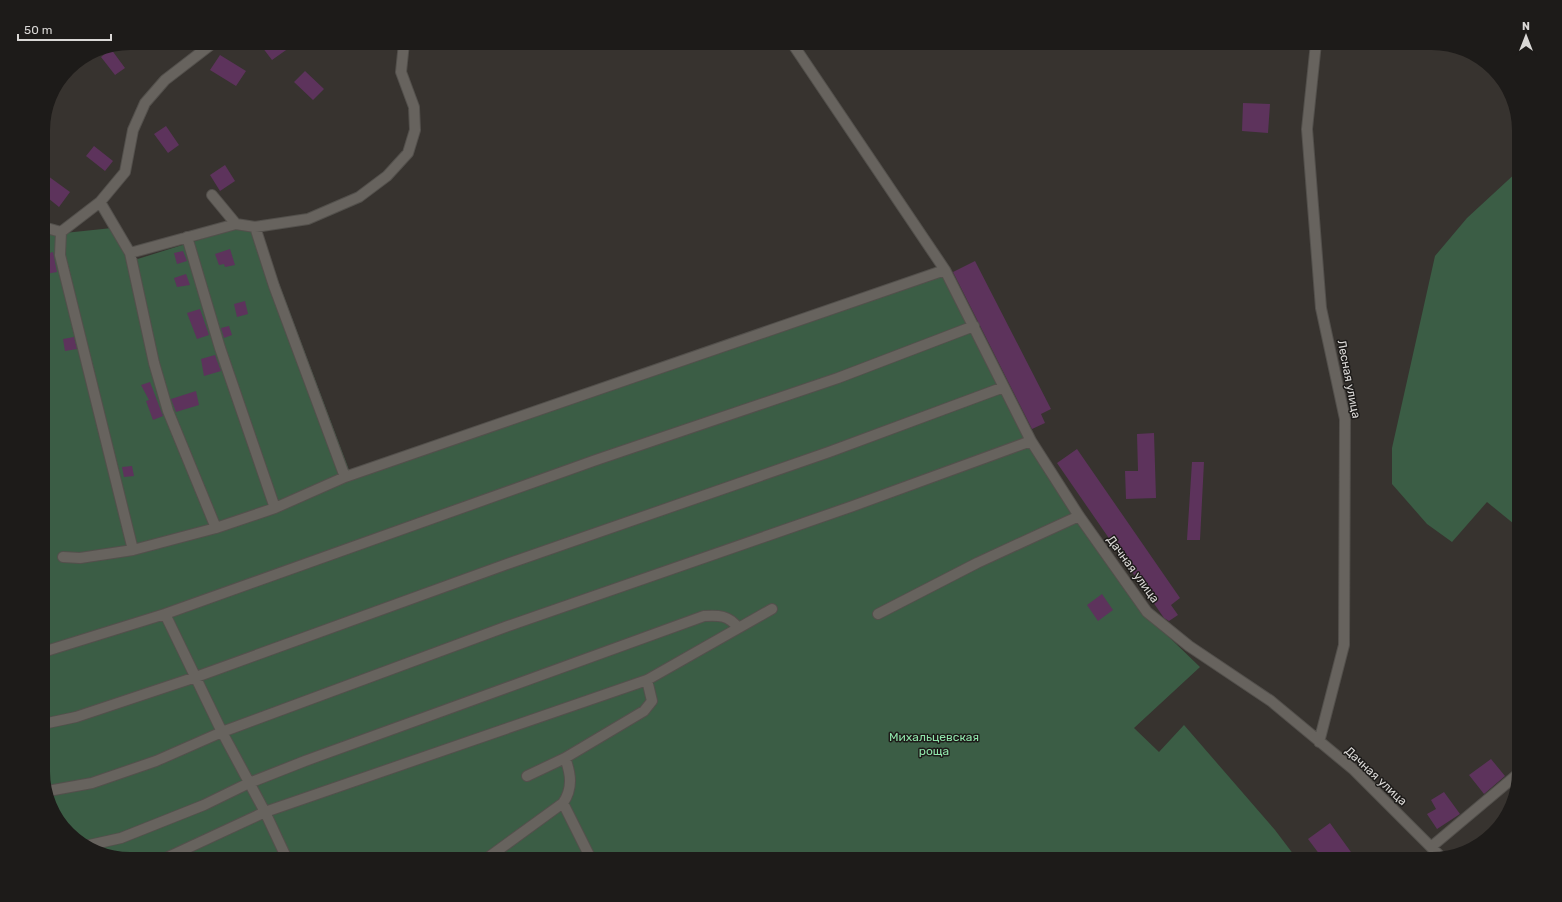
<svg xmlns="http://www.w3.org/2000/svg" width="1562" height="902" font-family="Rubik,sans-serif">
  <rect width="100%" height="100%" fill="#37332f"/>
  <path fill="#3b5d45" d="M 1519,170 L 1519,528 L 1487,502 L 1452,542 L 1427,524 L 1392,484 L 1392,448 L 1435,256 L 1467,218 Z
    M 256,222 L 349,470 L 940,267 L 1029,443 L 1144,613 L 1200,667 L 1134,728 L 1159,752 L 1184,725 L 1275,830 L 1297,859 L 130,859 L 87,847 L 58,820 L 43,777 L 43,233 L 55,234 L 112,228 L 128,262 Z"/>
  <path fill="#5d335c" d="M 259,43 L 296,43 L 272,60 Z
    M 111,49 L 125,68 L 115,75 L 101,57 Z
    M 220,55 L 246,71 L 236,86 L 210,70 Z
    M 305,71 L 324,89 L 313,100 L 294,82 Z
    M 1243,103 L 1270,104 L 1268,133 L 1242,131 Z
    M 166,126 L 179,145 L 168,153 L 154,134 Z
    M 94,146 L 113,161 L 105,171 L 86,156 Z
    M 225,165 L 235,181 L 220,191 L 210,175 Z
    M 48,176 L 70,192 L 59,207 L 43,194 L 43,181 Z
    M 230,249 L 235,265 L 225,267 L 224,264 L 219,265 L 215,254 Z
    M 183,251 L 187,261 L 177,264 L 174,253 Z
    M 53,252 L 57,272 L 46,274 L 43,255 Z
    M 975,261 L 1051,409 L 1041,414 L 1045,423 L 1032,429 L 953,272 Z
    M 186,274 L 190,285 L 177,287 L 174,278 Z
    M 245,301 L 248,314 L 237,317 L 234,304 Z
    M 200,309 L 209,335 L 197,339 L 187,313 Z
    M 229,326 L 232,335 L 224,338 L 221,328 Z
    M 74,337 L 77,349 L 65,351 L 63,339 Z
    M 215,355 L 221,371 L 204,376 L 201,359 Z
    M 150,382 L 163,416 L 153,420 L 146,401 L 149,400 L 141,385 Z
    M 196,391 L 199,405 L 176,412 L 171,399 Z
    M 1154,433 L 1156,498 L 1126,499 L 1125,471 L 1138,471 L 1137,434 Z
    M 1077,449 L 1180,598 L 1171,605 L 1178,615 L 1169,621 L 1164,618 L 1057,463 Z
    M 1192,462 L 1204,462 L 1200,540 L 1187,540 Z
    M 132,466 L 134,476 L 124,477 L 122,467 Z
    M 1102,594 L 1113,610 L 1098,621 L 1087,605 Z
    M 1491,759 L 1505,776 L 1484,794 L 1469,775 Z
    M 1444,792 L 1460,814 L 1437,829 L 1427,814 L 1436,809 L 1431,800 Z
    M 1330,823 L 1356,859 L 1323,859 L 1308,839 Z"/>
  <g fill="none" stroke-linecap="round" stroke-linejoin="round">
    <g stroke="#53504c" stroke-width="12">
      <path id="minor" d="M 792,43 L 945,270 L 1031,441 L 1079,516 L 1147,612 L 1189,646 L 1271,701 L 1354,770 L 1441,857
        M 1316,43 L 1307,129 L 1321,308 L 1345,419 L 1344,645 L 1319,742
        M 212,195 L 236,224
        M 100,202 L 130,253 L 154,363 L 168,411 L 216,528
        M 43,227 L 61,232 L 100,202 L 125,172 L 133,130 L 145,103 L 165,80 L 213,43
        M 255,227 L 274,286 L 345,477
        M 61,232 L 60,255 L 133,550
        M 187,237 L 220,348 L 275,508
        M 130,253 L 236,224 L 255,227 L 308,219 L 359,197 L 387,176 L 408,153 L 415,130 L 414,107 L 401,72 L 404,43
        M 63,557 L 80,558 L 133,550 L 216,528 L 275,508 L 345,477 L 945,270
        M 165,614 L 222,732 L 265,812 L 287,859
        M 878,614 L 977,563 L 1079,516
        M 43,652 L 165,614 L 596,460 L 838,378 L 974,326
        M 43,724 L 76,717 L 196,677 L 510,563 L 829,452 L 1004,387
        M 527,776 L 565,758 L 644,711 L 652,701 L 647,680
        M 48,791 L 92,783 L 156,761 L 222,732 L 508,626 L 853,506 L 1031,441
        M 563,803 L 591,859
        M 85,846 L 121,838 L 204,805 L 249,783 L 305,761 L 704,616 C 718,615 729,615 738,628
        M 1431,847 L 1519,773
        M 164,859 L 265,812 L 647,680 L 772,609
        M 486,859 L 563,803 C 573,788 571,774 565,758"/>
    </g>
    <use href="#minor" stroke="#67635e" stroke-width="10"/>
  </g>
  <g text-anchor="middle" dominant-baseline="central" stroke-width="3" stroke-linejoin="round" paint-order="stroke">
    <g font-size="12" fill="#dad8d6" stroke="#1d1b19">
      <text transform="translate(1349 379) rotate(79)">Лесная улица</text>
      <text transform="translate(1133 569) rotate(54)">Дачная улица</text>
      <text transform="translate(1376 776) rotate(43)">Дачная улица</text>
    </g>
    <g font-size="12" fill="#90e5ab" stroke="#1d1b19">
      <text x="934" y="737">Михальцевская<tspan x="934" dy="14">роща</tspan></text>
    </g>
  </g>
  <path d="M0 0H1562V902H0ZM130 50H1432A80 80 0 0 1 1512 130V772A80 80 0 0 1 1432 852H130A80 80 0 0 1 50 772V130A80 80 0 0 1 130 50Z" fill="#1d1b19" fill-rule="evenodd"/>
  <g transform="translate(1526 36)" stroke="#1d1b19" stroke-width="3" paint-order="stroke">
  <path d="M0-3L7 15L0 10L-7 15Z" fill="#dad8d6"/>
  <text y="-6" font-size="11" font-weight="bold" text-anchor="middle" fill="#dad8d6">N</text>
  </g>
  <path d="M18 34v6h93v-6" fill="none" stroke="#dad8d6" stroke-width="2"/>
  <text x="24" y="34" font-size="12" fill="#dad8d6" stroke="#1d1b19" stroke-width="3" paint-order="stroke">50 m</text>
</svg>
